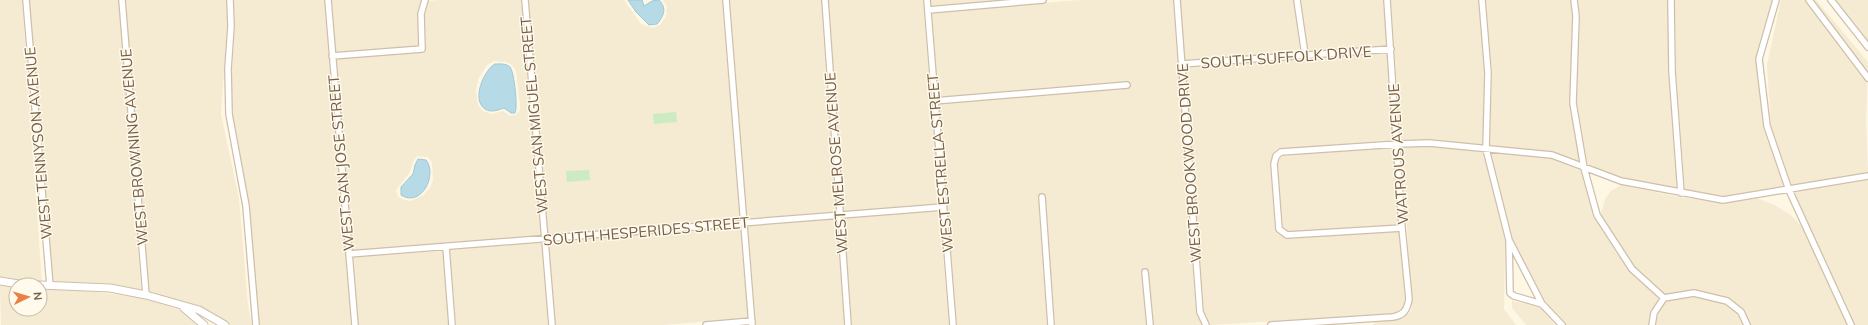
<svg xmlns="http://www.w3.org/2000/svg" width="1868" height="325" font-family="Mulish,sans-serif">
  <rect width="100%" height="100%" fill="#fdf7e4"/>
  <path fill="#f5ead2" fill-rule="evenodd" d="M 0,0 L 22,0 L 42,283 L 0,277 Z
    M 29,0 L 119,0 L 141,291 L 80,283 L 49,283 Z
    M 126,0 L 226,0 L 227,26 L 221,114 L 239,199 L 248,306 L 252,325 L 230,325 L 184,304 L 148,292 Z
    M 234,0 L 324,0 L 351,325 L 260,325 L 256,305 L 247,198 L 229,114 L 235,26 Z
    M 332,0 L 421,0 L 417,13 L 418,46 L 336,52 Z
    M 438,0 L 521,0 L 541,236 L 352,251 L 336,59 L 426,52 L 425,14 L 429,1 ZM 494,61 L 506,62 L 512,65 L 516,71 L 520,105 L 520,110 L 516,115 L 510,116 L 503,111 L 492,114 L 483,111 L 478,105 L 476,90 L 478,79 L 487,65 ZM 417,156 L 428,157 L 432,162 L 433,180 L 430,188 L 424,195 L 411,201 L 404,200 L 398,197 L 396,190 L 410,172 L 413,161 Z
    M 529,0 L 624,0 L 641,24 L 652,28 L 660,25 L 666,17 L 667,6 L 663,0 L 722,0 L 740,220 L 548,235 Z
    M 730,0 L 821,0 L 835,212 L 747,219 Z
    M 829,0 L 923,0 L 939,204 L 843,212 Z
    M 931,0 L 1004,0 L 931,6 Z
    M 1079,0 L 1173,0 L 1196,312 L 1202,325 L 1154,325 L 1148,269 L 1141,269 L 1146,325 L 1055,325 L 1045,194 L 1038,195 L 1047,325 L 957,325 L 939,104 L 1131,88 L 1130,81 L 938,98 L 932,13 Z
    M 1180,0 L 1294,0 L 1300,52 L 1185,61 Z
    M 1301,0 L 1383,0 L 1387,46 L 1308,52 Z
    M 1391,0 L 1478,0 L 1485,73 L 1483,145 L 1429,140 L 1401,140 Z
    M 1486,0 L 1570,0 L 1572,16 L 1570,103 L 1580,163 L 1552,152 L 1490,146 L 1492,72 Z
    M 1578,0 L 1668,0 L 1668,71 L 1677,189 L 1624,178 L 1588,166 L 1577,102 L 1580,15 Z
    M 1675,0 L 1773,0 L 1759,65 L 1763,127 L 1784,187 L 1724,196 L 1685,190 L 1676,71 Z
    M 1781,0 L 1816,0 L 1868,62 L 1866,120 L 1868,173 L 1792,186 L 1771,126 L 1767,65 Z
    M 1826,0 L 1868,0 L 1868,50 Z
    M 1387,53 L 1393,140 L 1281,149 L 1273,154 L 1270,164 L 1275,229 L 1285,238 L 1399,231 L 1405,299 L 1404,307 L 1401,310 L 1392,314 L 1210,325 L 1204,311 L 1186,68 Z
    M 1428,146 L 1483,152 L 1505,241 L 1504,309 L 1516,325 L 1373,325 L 1375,322 L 1399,319 L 1410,312 L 1412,308 L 1402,147 Z
    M 1394,147 L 1398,225 L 1289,232 L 1283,227 L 1277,164 L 1279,158 L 1282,156 Z
    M 1491,153 L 1550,158 L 1581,171 L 1593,216 L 1629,271 L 1659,299 L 1650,312 L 1648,325 L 1564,325 L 1545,301 L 1513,240 Z
    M 1868,180 L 1868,325 L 1855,325 L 1794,192 Z
    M 1621,185 L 1678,197 L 1724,203 L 1757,198 L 1774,205 L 1791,215 L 1803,228 L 1847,325 L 1751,325 L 1743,310 L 1728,298 L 1695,290 L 1665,295 L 1635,267 L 1601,214 L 1605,199 L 1611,191 Z
    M 939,211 L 949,325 L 852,325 L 843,218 Z
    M 836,219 L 845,325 L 756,325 L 748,226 Z
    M 740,227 L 748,318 L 663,325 L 555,325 L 549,242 Z
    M 541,242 L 548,325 L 456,325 L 450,250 Z
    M 443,251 L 448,325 L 358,325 L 353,257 Z
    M 0,284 L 16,286 L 16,309 L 40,309 L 40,290 L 79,290 L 144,298 L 183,311 L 198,325 L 1,325 Z
    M 1694,296 L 1725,304 L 1737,314 L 1743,325 L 1655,325 L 1658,314 L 1666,301 Z
    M 1512,301 L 1540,307 L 1555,325 L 1526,325 L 1512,308 Z"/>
  <path fill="#cdebc2" d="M 676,112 L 677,122 L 654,124 L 653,114 Z
    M 589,170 L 590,180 L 567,182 L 566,171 Z"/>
  <path fill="#b7dae7" stroke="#9dc8d9" d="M 628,0 L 642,0 L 644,6 L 652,1 L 659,0 C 667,8 664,16 657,24 L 649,25 L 636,12 Z
    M 495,64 C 499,64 506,63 510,67 C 514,71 518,107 515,113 L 511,113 L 504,108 C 498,110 491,113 485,109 C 471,100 484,70 495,64 Z
    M 418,159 L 426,160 C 438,175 421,208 401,195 L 401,187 L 413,174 L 415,165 Z"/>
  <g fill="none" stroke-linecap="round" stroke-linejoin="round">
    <g stroke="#cfbfaa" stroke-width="8">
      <path id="minor" d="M 26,0 L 50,286
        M 122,0 L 146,295
        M 230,0 L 231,26 L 228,69 L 229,114 L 246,206 L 256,325
        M 328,0 L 355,325
        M 525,0 L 552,325
        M 726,0 L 752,325
        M 825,0 L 848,325
        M 927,0 L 953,325
        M 1177,0 L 1200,312 L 1206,325
        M 1297,0 L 1305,55
        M 1482,0 L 1488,73 L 1486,149 L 1509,240 L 1542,304 L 1562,325
        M 1574,0 L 1576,16 L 1573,103 L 1584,168 L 1597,215 L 1632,269 L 1664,298 L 1694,293 L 1727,301 L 1741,312 L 1747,325
        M 1671,0 L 1672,71 L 1681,193
        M 1776,0 L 1759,59 L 1767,126 L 1789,190 L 1851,325
        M 1809,0 L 1868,78
        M 1831,0 L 1868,47
        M 928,10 L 1043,0
        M 332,56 L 422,49 L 421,14 L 425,0
        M 1182,64 L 1391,49
        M 934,101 L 1127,85
        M 1042,197 L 1051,325
        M 1402,228 L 1287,235 L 1279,229 L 1274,164 L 1276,156 L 1281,152 L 1398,144 L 1429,143 L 1552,155 L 1621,181 L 1723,200 L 1868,176
        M 1509,241 L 1510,293 L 1514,296 L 1542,304
        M 446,247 L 452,325
        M 349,254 L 943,207
        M 1145,272 L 1150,325
        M 706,325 L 752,321
        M 1271,325 L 1393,317 C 1404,315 1407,310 1409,299 L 1402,228 L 1387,0
        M 1652,325 L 1654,313 L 1664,298"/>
    </g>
    <g stroke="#cfbfaa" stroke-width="9">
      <path id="tertiary" d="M 0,281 L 25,285
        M 40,285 L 110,288 L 146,295 L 199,310 L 225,325
        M 184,308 L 204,325"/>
    </g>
    <use href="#minor" stroke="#fff" stroke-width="5.5"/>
    <use href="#tertiary" stroke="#fff" stroke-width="7"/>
  </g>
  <g text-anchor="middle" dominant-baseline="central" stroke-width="3" stroke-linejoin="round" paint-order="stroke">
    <g font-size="15" fill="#765f48" stroke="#fffaeb">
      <text transform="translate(1286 57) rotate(-4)">SOUTH SUFFOLK DRIVE</text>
      <text transform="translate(534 115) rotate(-95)">WEST SAN MIGUEL STREET</text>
      <text transform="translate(38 143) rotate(-95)">WEST TENNYSON AVENUE</text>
      <text transform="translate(134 147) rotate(-95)">WEST BROWNING AVENUE</text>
      <text transform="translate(1398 154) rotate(-94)">WATROUS AVENUE</text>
      <text transform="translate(341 163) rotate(-95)">WEST SAN JOSE STREET</text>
      <text transform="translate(836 163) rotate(-94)">WEST MELROSE AVENUE</text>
      <text transform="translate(940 163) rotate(-95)">WEST ESTRELLA STREET</text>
      <text transform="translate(1189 163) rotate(-94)">WEST BROOKWOOD DRIVE</text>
      <text transform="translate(646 231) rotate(-5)">SOUTH HESPERIDES STREET</text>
    </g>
  </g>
  <g transform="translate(28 297) rotate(85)"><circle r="19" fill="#fffaeb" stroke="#c8bcaa"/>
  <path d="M0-3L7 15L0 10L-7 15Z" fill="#eb8045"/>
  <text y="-6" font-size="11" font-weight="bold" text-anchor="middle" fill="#765f48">N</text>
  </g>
</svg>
